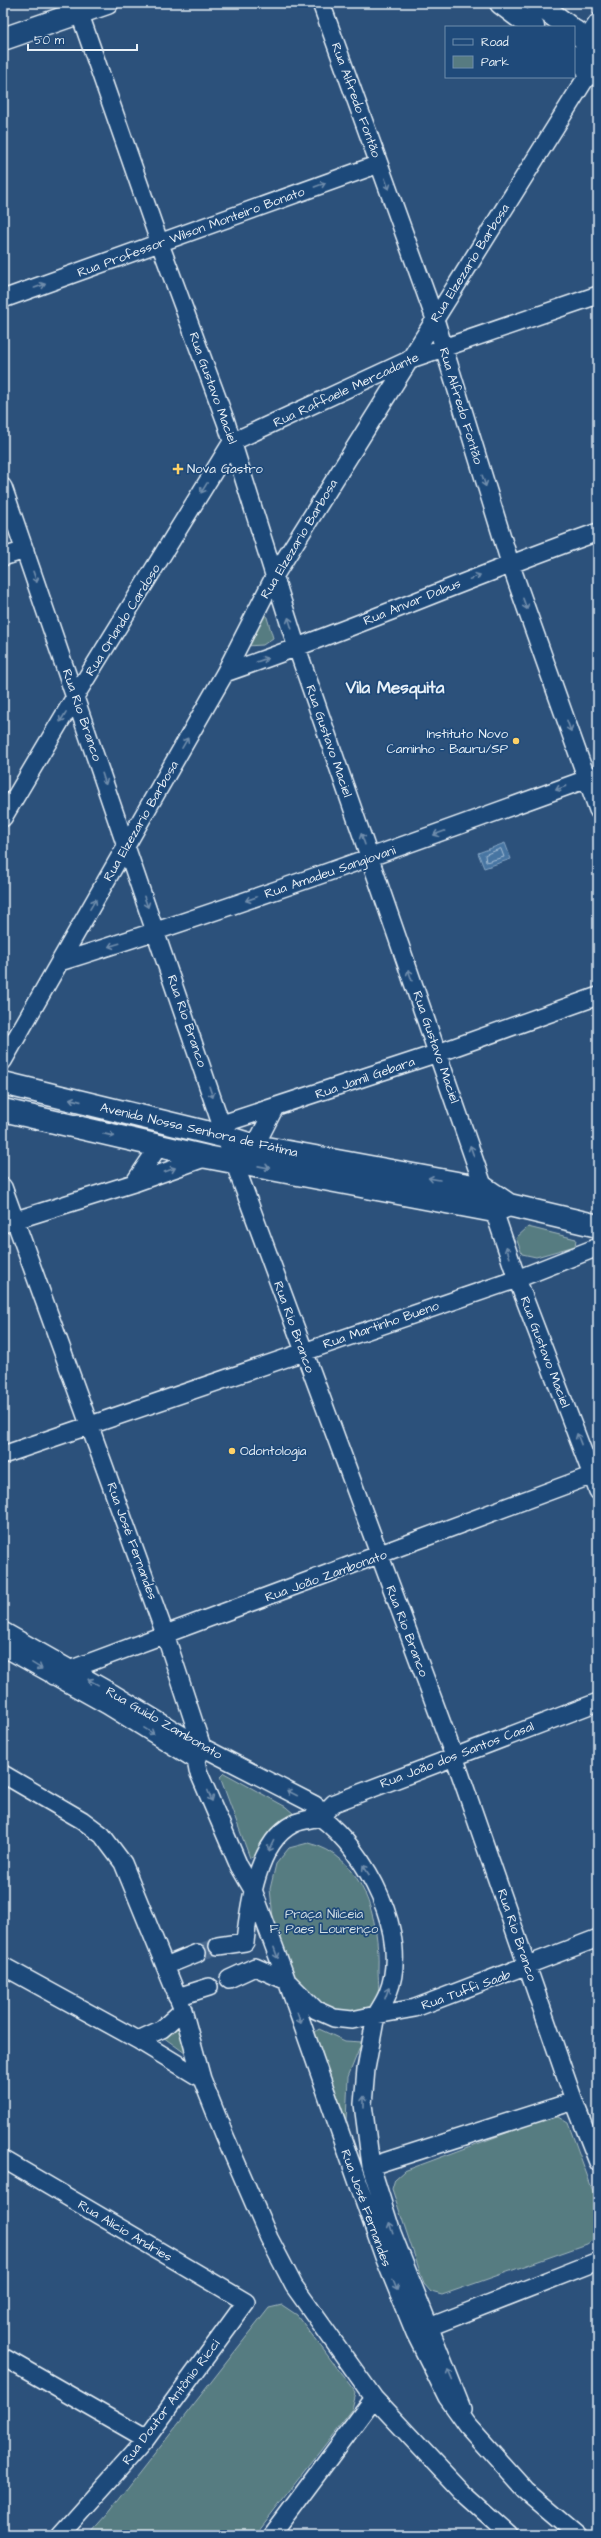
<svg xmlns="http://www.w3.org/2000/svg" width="601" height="2538" font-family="'Architects Daughter',sans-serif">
  <rect width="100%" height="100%" fill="#2c517b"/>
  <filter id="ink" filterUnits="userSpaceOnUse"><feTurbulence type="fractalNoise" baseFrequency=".025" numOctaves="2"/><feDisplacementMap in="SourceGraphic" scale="8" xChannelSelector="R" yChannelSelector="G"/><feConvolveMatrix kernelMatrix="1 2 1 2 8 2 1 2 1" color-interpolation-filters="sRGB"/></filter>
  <g filter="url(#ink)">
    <path fill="#577b81" stroke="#a0b6bc" d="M 266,614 L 273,638 L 263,645 L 246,646 L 259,615 Z
      M 528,1227 L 576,1239 L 575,1246 L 536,1257 L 522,1254 L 516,1238 Z
      M 224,1773 L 286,1807 L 295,1815 L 258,1855 L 250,1858 L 220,1777 Z
      M 308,1843 C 363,1855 380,1920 378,1969 C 378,1977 380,1990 377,1997 C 375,2002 370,2008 367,2013 L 352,2017 L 322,2008 L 294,1977 L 274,1927 L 270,1889 L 276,1864 L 289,1848 Z
      M 179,2024 L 189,2056 L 163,2037 Z
      M 319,2029 L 345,2041 L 362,2042 L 348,2077 L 346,2121 L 314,2033 Z
      M 558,2117 L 568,2123 L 598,2205 L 598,2236 L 587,2244 L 442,2295 L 431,2292 L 424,2284 L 392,2189 L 395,2179 L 404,2171 L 544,2119 Z
      M 282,2305 L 297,2315 L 356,2393 L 352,2410 L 255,2535 L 89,2535 L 107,2515 L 269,2308 Z"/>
    <path fill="#4674a2" stroke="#87a6c4" d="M 505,843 L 511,859 L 484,868 L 478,853 Z"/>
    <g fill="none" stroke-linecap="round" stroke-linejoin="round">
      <path stroke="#a7bfd6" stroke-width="1" d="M 501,849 L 504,857 L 486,862 L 485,855 Z"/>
      <path stroke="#48698e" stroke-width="17" stroke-dasharray="17 8" stroke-linecap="butt" d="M 197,1953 L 218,1946"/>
      <g stroke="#e8f1f8" stroke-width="20">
        <path id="street" d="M 76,3 L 160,244 L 226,422 L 297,648 L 484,1188 L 494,1211 L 517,1279 L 598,1491
          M 321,3 L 435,319 L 510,563 L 598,810
          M 586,40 L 598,22
          M 3,299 L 379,164
          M 3,487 L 234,1162 L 454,1756 L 574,2101 L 598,2162
          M 3,557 L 25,550
          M 225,673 C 351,630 473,576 598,532
          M 3,818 L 76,695 L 232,442 L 411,359 L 598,295
          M 60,962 C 241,905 419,840 598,775
          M 3,1061 L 225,673 L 275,575 L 591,70
          M 222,1124 L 438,1053 L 598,996
          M 255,1146 L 274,1109
          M 134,1183 L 159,1146
          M 3,1187 L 165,1634 L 202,1747 L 196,1760 L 198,1771 L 239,1866 L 253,1890 L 287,1981 L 316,2010 L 334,2018 L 352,2020 L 376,2015 C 380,2008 385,2001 388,1993 C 411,1935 367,1852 320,1817 C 312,1819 301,1820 293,1824 C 257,1842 249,1906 245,1942 L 218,1946
          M 3,1224 L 134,1183 L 207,1157
          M 3,1455 L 517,1279 L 598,1247
          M 3,1631 L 114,1694 L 202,1747 L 315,1805 L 320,1817 L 334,1803 L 598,1702
          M 3,1647 L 107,1705 L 196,1760
          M 53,1676 L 598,1473
          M 3,1774 L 82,1820 L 102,1835 L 123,1863 L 183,2010 L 202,2079 L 224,2134 L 269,2238 L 294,2286 L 374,2398 L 462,2492 L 510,2535
          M 3,1966 L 138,2040 L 202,2079
          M 165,1966 L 197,1953
          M 229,1979 L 255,1967 L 287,1981 L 384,2257 L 415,2333 L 447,2397 L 467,2425 L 526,2491 L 578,2535
          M 177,1997 L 209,1987
          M 138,2040 L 162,2029 L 183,2010
          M 3,2159 L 246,2302 L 146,2439 L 60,2535
          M 371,2166 L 574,2101
          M 419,2331 L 598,2261
          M 3,2357 L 146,2439
          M 462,2409 L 392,2233 L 371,2166 L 363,2104 L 366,2069 L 376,2015 L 415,2008 L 598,1938
          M 272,2535 L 374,2398"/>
      </g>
      <g stroke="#e8f1f8" stroke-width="25">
        <path id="secondary" d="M 501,3 L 533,27
          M 537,3 L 569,27
          M 574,31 L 598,49
          M 3,39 L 107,3
          M 574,57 L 598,75
          M 3,1083 L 226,1137 L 255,1146 L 484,1188 L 509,1205 L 598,1226
          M 3,1110 L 207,1157 L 494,1211 L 509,1205"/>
      </g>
      <use href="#street" stroke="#1f4a7a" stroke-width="17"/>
      <use href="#secondary" stroke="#1f4a7a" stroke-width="22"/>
    </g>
    <defs><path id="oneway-shaft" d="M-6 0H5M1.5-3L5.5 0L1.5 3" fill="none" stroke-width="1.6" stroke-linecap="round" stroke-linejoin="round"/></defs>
    <g stroke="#6f8dac">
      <use href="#oneway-shaft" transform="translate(387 184) rotate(70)"/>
      <use href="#oneway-shaft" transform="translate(320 185) rotate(-20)"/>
      <use href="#oneway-shaft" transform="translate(40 286) rotate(-19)"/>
      <use href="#oneway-shaft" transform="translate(484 481) rotate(72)"/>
      <use href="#oneway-shaft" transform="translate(204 488) rotate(122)"/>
      <use href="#oneway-shaft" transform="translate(35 577) rotate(71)"/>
      <use href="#oneway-shaft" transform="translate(475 577) rotate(-22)"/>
      <use href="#oneway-shaft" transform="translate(525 604) rotate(70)"/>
      <use href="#oneway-shaft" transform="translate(290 623) rotate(-107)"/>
      <use href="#oneway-shaft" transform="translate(262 660) rotate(-19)"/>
      <use href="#oneway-shaft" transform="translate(63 717) rotate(121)"/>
      <use href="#oneway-shaft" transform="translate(569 726) rotate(70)"/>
      <use href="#oneway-shaft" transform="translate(185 743) rotate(-60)"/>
      <use href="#oneway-shaft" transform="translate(104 779) rotate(72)"/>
      <use href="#oneway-shaft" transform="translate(561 788) rotate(160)"/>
      <use href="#oneway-shaft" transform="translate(439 833) rotate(160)"/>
      <use href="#oneway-shaft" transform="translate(363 839) rotate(-109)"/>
      <use href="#oneway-shaft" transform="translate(251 899) rotate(161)"/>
      <use href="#oneway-shaft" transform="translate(146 902) rotate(70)"/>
      <use href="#oneway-shaft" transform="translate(93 904) rotate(-60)"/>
      <use href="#oneway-shaft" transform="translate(114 945) rotate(163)"/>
      <use href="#oneway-shaft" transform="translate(410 975) rotate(-109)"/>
      <use href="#oneway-shaft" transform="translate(211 1092) rotate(71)"/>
      <use href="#oneway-shaft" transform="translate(75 1100) rotate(-167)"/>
      <use href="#oneway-shaft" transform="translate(109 1135) rotate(13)"/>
      <use href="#oneway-shaft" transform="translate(472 1151) rotate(-109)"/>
      <use href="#oneway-shaft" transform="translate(264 1167) rotate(11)"/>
      <use href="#oneway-shaft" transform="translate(170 1170) rotate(-20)"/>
      <use href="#oneway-shaft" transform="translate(434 1179) rotate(-170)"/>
      <use href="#oneway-shaft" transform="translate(508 1252) rotate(-108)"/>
      <use href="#oneway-shaft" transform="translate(579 1439) rotate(-111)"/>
      <use href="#oneway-shaft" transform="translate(37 1666) rotate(31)"/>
      <use href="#oneway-shaft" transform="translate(93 1682) rotate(-151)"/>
      <use href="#oneway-shaft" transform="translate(149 1731) rotate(32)"/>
      <use href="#oneway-shaft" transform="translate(292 1793) rotate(-153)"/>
      <use href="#oneway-shaft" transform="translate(210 1796) rotate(68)"/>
      <use href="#oneway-shaft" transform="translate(271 1846) rotate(116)"/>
      <use href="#oneway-shaft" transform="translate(366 1870) rotate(-123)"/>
      <use href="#oneway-shaft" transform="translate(276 1953) rotate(70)"/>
      <use href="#oneway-shaft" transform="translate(387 1993) rotate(-70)"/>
      <use href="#oneway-shaft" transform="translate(299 2018) rotate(71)"/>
      <use href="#oneway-shaft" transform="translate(364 2102) rotate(-90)"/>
      <use href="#oneway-shaft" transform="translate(391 2228) rotate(-108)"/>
      <use href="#oneway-shaft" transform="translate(395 2285) rotate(68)"/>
      <use href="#oneway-shaft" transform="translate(450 2375) rotate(-113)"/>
    </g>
  </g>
  <g fill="#ffd166" stroke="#1f4a7a" stroke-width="1.5">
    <path d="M176 463h4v4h4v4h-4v4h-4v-4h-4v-4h4z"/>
    <circle cx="516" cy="741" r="4"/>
    <circle cx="232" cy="1451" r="4"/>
  </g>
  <g text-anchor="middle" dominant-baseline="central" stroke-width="3.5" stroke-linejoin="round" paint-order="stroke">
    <g font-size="13" fill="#e8f1f8" stroke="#1f4a7a">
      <text transform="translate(356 100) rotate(70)">Rua Alfredo Fontão</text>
      <text transform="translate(191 232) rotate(-20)">Rua Professor Wilson Monteiro Bonato</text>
      <text transform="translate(470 263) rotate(-58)">Rua Elzezario Barbosa</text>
      <text transform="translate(213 388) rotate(70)">Rua Gustavo Maciel</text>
      <text transform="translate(346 390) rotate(-25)">Rua Raffaele Mercadante</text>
      <text transform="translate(461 406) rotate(73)">Rua Alfredo Fontão</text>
      <text transform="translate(299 539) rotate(-59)">Rua Elzezario Barbosa</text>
      <text transform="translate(412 602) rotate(-22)">Rua Anvar Dabus</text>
      <text transform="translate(123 620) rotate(-58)">Rua Orlando Cardoso</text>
      <text transform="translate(82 715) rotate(71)">Rua Rio Branco</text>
      <text transform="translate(329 741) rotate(71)">Rua Gustavo Maciel</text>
      <text transform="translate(141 821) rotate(-60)">Rua Elzezario Barbosa</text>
      <text transform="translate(330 872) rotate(-19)">Rua Amadeu Sangiovani</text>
      <text transform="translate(187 1021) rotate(71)">Rua Rio Branco</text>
      <text transform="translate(436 1047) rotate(71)">Rua Gustavo Maciel</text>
      <text transform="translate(365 1078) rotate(-19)">Rua Jamil Gebara</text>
      <text transform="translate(199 1130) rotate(13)">Avenida Nossa Senhora de Fátima</text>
      <text transform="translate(381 1325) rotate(-19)">Rua Martinho Bueno</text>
      <text transform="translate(294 1327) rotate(70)">Rua Rio Branco</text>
      <text transform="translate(545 1352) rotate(69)">Rua Gustavo Maciel</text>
      <text transform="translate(132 1541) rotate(70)">Rua José Fernandes</text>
      <text transform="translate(326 1576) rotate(-20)">Rua João Zambonato</text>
      <text transform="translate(407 1631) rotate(69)">Rua Rio Branco</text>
      <text transform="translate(164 1723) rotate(30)">Rua Guido Zambonato</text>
      <text transform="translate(457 1755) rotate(-21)">Rua João dos Santos Casal</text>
      <text transform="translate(517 1935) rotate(71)">Rua Rio Branco</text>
      <text transform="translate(466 1990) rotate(-20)">Rua Tuffi Saab</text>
      <text transform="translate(366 2208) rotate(70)">Rua José Fernandes</text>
      <text transform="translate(125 2231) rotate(31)">Rua Alicio Andries</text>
      <text transform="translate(171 2402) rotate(-53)">Rua Doutor Antônio Ricci</text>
    </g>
    <g font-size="13" fill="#e8f1f8" stroke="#1f4a7a" text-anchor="start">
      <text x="187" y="469">Nova Gastro</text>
      <text x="508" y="734" text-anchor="end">Instituto Novo<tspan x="508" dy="15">Caminho - Bauru/SP</tspan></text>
      <text x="240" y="1451">Odontologia</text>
    </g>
    <g font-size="13" fill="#d2dfe6" stroke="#1f4a7a">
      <text x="324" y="1914">Praça Nilceia<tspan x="324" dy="15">F. Paes Lourenço</tspan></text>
    </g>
    <g font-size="17" font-weight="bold" fill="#e8f1f8" stroke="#1f4a7a">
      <text x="395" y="688">Vila Mesquita</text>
    </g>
  </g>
  <rect width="601" height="2538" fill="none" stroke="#1f4a7a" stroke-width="16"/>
  <rect x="8" y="8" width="585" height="2522" fill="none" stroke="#e8f1f8" stroke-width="1.5" filter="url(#ink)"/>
  <rect x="445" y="26" width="130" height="52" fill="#1f4a7a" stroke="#6f8dac"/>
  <rect x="453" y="39" width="20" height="6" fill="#1f4a7a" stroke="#6f8dac"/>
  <text x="481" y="46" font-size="12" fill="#e8f1f8">Road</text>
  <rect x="453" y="56" width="20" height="12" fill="#577b81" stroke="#6f8dac"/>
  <text x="481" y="66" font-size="12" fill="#e8f1f8">Park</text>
  <path d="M28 44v6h109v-6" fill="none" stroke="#e8f1f8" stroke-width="2"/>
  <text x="34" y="44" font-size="12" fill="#e8f1f8" stroke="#1f4a7a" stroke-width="3" paint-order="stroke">50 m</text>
</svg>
